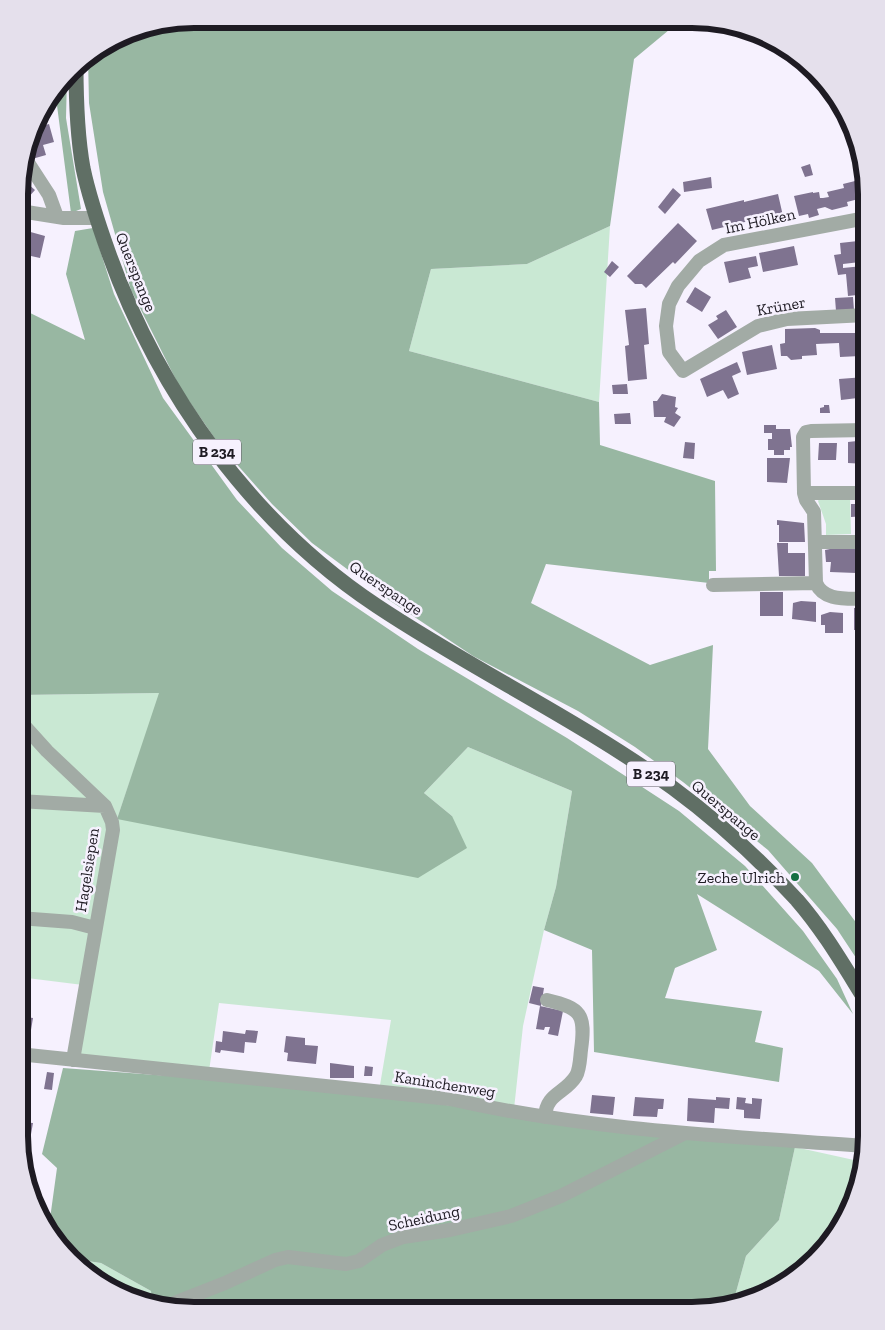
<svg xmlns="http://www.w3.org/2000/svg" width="885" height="1330" font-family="'Zilla Slab',serif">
  <rect width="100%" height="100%" fill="#f6f1fe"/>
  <path fill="#c9e8d3" d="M 610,226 L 599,402 L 409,351 L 431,269 L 527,264 Z
    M 822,495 L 850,498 L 851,534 L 826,535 L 826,524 L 818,501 Z
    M 160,693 L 117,819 L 452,816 L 424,793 L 468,747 L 572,791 L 556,887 L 544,930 L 523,1026 L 514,1109 L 380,1085 L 391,1020 L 219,1003 L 209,1071 L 75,1056 L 117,820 L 105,802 L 19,798 L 19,695 Z
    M 19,805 L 105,811 L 108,824 L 83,985 L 19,977 Z
    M 795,1147 L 863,1162 L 857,1193 L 830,1243 L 759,1298 L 733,1303 L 746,1256 L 779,1220 Z
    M 74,1259 L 101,1263 L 151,1291 L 152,1302 L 87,1275 Z"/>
  <path fill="#98b7a2" d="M 194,19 L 681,20 L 634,59 L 610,226 L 527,264 L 431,269 L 409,351 L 599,402 L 600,445 L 715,481 L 716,571 L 709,571 L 709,583 L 546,564 L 531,603 L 650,665 L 713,645 L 708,749 L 750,806 L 812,863 L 866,936 L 866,973 L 837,929 L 768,850 L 683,782 L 635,747 L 578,711 L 473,656 L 386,598 L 312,543 L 272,504 L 218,443 L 180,388 L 131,290 L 103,192 L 89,103 L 88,57 L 137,28 Z
    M 67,76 L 66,118 L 81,209 L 71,213 L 55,90 Z
    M 93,228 L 114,294 L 163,398 L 237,500 L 282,548 L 332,591 L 418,649 L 567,738 L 679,811 L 745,866 L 803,931 L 837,979 L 853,1014 L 819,971 L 697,894 L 717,950 L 675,968 L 665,998 L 762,1011 L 755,1042 L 783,1048 L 779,1082 L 594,1052 L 592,950 L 544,930 L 556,887 L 572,791 L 468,747 L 424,793 L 452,816 L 467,848 L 418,878 L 117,819 L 159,693 L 19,695 L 20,617 L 24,613 L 20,611 L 20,308 L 85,340 L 66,274 L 75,231 Z
    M 63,1068 L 264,1083 L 795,1147 L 779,1220 L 746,1256 L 733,1303 L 692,1311 L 171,1310 L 152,1302 L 151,1291 L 101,1263 L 74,1259 L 49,1226 L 57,1168 L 42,1154 Z"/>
  <path fill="#7f7390" d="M 49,124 L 54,142 L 43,145 L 46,155 L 32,159 L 28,147 L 35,128 Z
    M 810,164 L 813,175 L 805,177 L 801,167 Z
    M 20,177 L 35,190 L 27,199 L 20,193 Z
    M 711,177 L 712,188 L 684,192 L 683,182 Z
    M 863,179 L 866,197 L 847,202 L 848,206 L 832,210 L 825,207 L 817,209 L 819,215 L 809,218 L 808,214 L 799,216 L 794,196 L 813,192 L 813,193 L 819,192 L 820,198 L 823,198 L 829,197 L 827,192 L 844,188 L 843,184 Z
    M 673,188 L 681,195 L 665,214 L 658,207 Z
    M 778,194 L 783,216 L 750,224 L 749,221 L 712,230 L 706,209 L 744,200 L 744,202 Z
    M 678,223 L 697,241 L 675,264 L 673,262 L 646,288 L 642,284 L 635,284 L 627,276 Z
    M 27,231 L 45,236 L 40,258 L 22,254 Z
    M 858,241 L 860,262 L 843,264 L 843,268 L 863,266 L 863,271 L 866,271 L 866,294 L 848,296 L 846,274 L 838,275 L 834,255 L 841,254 L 840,243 Z
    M 794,246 L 798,265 L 763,272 L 759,253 Z
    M 756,256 L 758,266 L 748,268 L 751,278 L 729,283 L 724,262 Z
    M 612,261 L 619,267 L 610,277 L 604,272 Z
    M 695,287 L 711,297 L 702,312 L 686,302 Z
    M 853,297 L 854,310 L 836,311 L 835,298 Z
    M 646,308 L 649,344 L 644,345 L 647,379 L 628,381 L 625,346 L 629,345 L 625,310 Z
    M 726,310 L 737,327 L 718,339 L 708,325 L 718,319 L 716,316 Z
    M 815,328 L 820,330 L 820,333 L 859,333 L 860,356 L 840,357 L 839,343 L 816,344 L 817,355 L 802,356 L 802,359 L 791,360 L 787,356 L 781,356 L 780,344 L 785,343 L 785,329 Z
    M 772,345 L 777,369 L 747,375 L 742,352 Z
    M 737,362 L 741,372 L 732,376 L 739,394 L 728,399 L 723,390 L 707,397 L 700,379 Z
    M 865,377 L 866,397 L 841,400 L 839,379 Z
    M 627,384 L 628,394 L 613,394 L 612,385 Z
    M 662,394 L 676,397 L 675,407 L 678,408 L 675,413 L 681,417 L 674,427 L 664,422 L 666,417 L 654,417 L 653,401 L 657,401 Z
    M 824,405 L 829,405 L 830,413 L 820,413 L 820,408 L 824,407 Z
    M 630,413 L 631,424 L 615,424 L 614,414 Z
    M 764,425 L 776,425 L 776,429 L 790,429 L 792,447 L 790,447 L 790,450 L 784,450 L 784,455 L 774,455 L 774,450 L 768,450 L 768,439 L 772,439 L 772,433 L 764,433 Z
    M 857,441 L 866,441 L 866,464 L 848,463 L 848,442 Z
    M 685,442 L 695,443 L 694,459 L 683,458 Z
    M 819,443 L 837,443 L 836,460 L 818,460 Z
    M 767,458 L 790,458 L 787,483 L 767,482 Z
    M 866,496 L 866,516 L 851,517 L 851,504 L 856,504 L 855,497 Z
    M 777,520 L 804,523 L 805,542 L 779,542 L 779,525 L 777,525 Z
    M 777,543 L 788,543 L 788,553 L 805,553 L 805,576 L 779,576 Z
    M 830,549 L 856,549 L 856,573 L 830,572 L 831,562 L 826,562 L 825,550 Z
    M 760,592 L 783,592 L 783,616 L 760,616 Z
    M 801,601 L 816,602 L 816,622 L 792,619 L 793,603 Z
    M 865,607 L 866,630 L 854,630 L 854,608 Z
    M 830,612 L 843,613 L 843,633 L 825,633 L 825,625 L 821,625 L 821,615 Z
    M 533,986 L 544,988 L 541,1006 L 529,1003 Z
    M 540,1006 L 563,1011 L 558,1036 L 548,1034 L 550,1027 L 545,1027 L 544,1030 L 536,1029 Z
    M 19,1016 L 33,1018 L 28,1048 L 19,1047 Z
    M 246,1030 L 258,1031 L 256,1043 L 245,1042 L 244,1053 L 221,1050 L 220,1053 L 215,1052 L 216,1041 L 222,1042 L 223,1031 L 245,1034 Z
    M 286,1036 L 305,1038 L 305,1045 L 318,1046 L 316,1064 L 287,1061 L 288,1053 L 284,1052 Z
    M 330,1063 L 354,1066 L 354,1078 L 330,1078 Z
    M 365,1066 L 373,1067 L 372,1076 L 364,1076 Z
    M 47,1072 L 54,1073 L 52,1090 L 44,1089 Z
    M 592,1095 L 615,1097 L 613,1115 L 590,1113 Z
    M 635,1097 L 664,1099 L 663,1109 L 658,1109 L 657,1117 L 633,1116 Z
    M 716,1097 L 730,1098 L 729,1109 L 715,1108 L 714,1123 L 687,1121 L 688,1098 L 716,1100 Z
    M 737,1097 L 746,1098 L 745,1103 L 752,1104 L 752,1098 L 762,1099 L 760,1119 L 744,1118 L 744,1110 L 736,1109 Z
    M 19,1122 L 33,1123 L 28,1151 L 21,1150 Z"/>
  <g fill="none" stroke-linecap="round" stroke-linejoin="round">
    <path stroke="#a2aba5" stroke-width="14" d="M 25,158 L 49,195 L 57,217
      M 20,211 L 64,218 L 96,218
      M 866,315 L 787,319 L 758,326 L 683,371 L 669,352 L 666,326 L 669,304 L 678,286 L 699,261 L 724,245 L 866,218
      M 804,493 L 866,493
      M 815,542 L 866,542
      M 713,585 L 816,583
      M 866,599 C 848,598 824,602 816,583 L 814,512 L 806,500 L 804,493 L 803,437 L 806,432 L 811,431 L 866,430
      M 19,720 L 47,751 L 105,806 L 112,822 L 113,830 L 73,1060
      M 19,801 L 105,806
      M 19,918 L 72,922 L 95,928
      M 19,1057 L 28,1055 L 450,1099 C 586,1130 727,1136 866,1146
      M 545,1117 C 546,1093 565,1094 576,1076 C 580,1069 580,1058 581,1050 C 586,1014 581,1008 547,1000
      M 164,1307 L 225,1283 L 275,1260 L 288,1257 L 346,1264 L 359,1261 L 382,1245 L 403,1237 L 450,1230 L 511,1216 L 561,1196 L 685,1133"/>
    <path stroke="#606f65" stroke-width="15" d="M 76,65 C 76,99 77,135 83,168 C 89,197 99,226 109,254 C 159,393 253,524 377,606 C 473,670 579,720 673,788 C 718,821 759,859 797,900 C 824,931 844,966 866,1001"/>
  </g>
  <circle fill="#166f43" stroke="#f6f1fe" stroke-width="2" cx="795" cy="877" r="5"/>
  <g text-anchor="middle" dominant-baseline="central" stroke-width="5" stroke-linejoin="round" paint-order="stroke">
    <g fill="#f6f1fe" stroke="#5f5b65" stroke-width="1">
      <rect x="193" y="439.5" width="48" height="25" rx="4"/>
      <rect x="627" y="761.5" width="48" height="25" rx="4"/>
    </g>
    <g font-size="15" font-weight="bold" fill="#1e1b23">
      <text x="217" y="452">B 234</text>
      <text x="651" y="774">B 234</text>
    </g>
    <g font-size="16" fill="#1e1b23" stroke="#f6f1fe">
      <text transform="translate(760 221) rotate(-12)">Im Hölken</text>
      <text transform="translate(136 272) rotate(68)">Querspange</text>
      <text transform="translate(781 306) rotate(-10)">Krüner</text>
      <text transform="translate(386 588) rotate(34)">Querspange</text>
      <text transform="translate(726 810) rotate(40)">Querspange</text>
      <text transform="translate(87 870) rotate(-81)">Hagelsiepen</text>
      <text transform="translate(445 1084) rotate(9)">Kaninchenweg</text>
      <text transform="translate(424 1218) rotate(-12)">Scheidung</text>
    </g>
    <g font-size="16" fill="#1e1b23" stroke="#f6f1fe" text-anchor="end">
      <text x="785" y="877">Zeche Ulrich</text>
    </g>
  </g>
  <path d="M0 0H885V1330H0ZM194 28H692A166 166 0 0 1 858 194V1136A166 166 0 0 1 692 1302H194A166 166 0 0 1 28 1136V194A166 166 0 0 1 194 28Z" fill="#e5e0ec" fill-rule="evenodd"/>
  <path fill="none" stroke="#1e1b23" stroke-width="6" d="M194 28H692A166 166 0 0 1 858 194V1136A166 166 0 0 1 692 1302H194A166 166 0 0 1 28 1136V194A166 166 0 0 1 194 28Z"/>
</svg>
